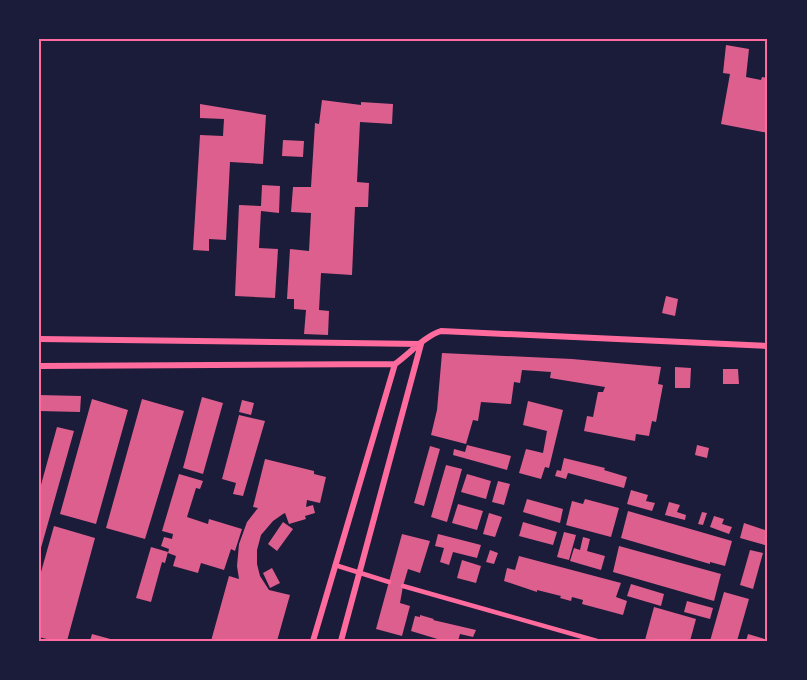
<svg xmlns="http://www.w3.org/2000/svg" width="807" height="680" font-family="'PT Serif',serif">
  <rect width="100%" height="100%" fill="#1b1b3a"/>
  <path fill="#dd5f8e" d="M 726,45 L 749,49 L 746,77 L 761,80 L 762,77 L 768,78 L 768,133 L 721,124 L 730,74 L 723,73 Z
    M 322,100 L 361,105 L 361,102 L 393,104 L 392,124 L 360,122 L 357,182 L 369,183 L 368,207 L 355,207 L 352,275 L 321,273 L 319,310 L 329,311 L 328,335 L 304,334 L 306,310 L 294,309 L 294,299 L 287,299 L 290,249 L 309,251 L 311,213 L 291,212 L 293,187 L 311,187 L 315,123 L 319,124 Z
    M 200,104 L 266,115 L 263,164 L 230,162 L 226,240 L 209,239 L 209,251 L 193,250 L 200,135 L 223,136 L 224,119 L 200,118 Z
    M 283,140 L 304,141 L 303,157 L 282,156 Z
    M 262,185 L 280,186 L 279,213 L 261,211 L 259,248 L 278,249 L 275,298 L 235,296 L 239,205 L 261,206 Z
    M 666,296 L 678,299 L 675,316 L 662,313 Z
    M 442,353 L 572,359 L 661,367 L 658,384 L 663,385 L 656,422 L 652,421 L 649,436 L 636,434 L 635,441 L 584,431 L 587,416 L 593,417 L 598,392 L 603,392 L 605,387 L 550,378 L 551,372 L 522,370 L 520,383 L 514,382 L 511,404 L 481,402 L 478,421 L 473,420 L 466,444 L 431,435 L 437,410 Z
    M 675,367 L 691,368 L 690,388 L 675,388 Z
    M 723,369 L 738,369 L 739,384 L 723,384 Z
    M 39,395 L 81,396 L 80,412 L 39,411 Z
    M 202,397 L 223,403 L 203,474 L 183,468 Z
    M 92,399 L 128,410 L 96,524 L 60,514 Z
    M 142,399 L 184,411 L 145,539 L 106,528 Z
    M 242,400 L 254,403 L 251,415 L 239,412 Z
    M 528,401 L 563,410 L 549,468 L 545,467 L 541,479 L 519,473 L 526,449 L 543,453 L 547,431 L 523,425 Z
    M 239,415 L 265,421 L 243,496 L 233,494 L 236,483 L 222,479 Z
    M 57,427 L 74,431 L 39,555 L 39,492 Z
    M 467,445 L 511,456 L 507,470 L 453,455 L 454,449 L 465,452 Z
    M 697,445 L 709,448 L 707,458 L 695,455 Z
    M 430,446 L 440,449 L 424,506 L 414,503 Z
    M 564,458 L 605,468 L 604,470 L 627,477 L 624,488 L 568,473 L 566,479 L 555,476 L 557,470 L 561,471 Z
    M 265,459 L 314,471 L 314,474 L 326,477 L 320,503 L 307,500 L 306,507 L 313,505 L 315,513 L 305,516 L 306,519 L 289,524 L 285,513 L 283,514 L 273,521 L 261,535 L 257,550 L 257,564 L 260,576 L 269,590 L 290,595 L 277,641 L 211,641 L 229,576 L 239,579 L 237,566 L 239,544 L 247,522 L 258,508 L 253,507 Z
    M 446,465 L 462,469 L 447,522 L 431,517 Z
    M 179,474 L 203,481 L 200,489 L 196,488 L 187,517 L 208,524 L 209,519 L 242,529 L 235,551 L 231,549 L 224,570 L 201,563 L 198,573 L 173,566 L 176,556 L 168,553 L 169,549 L 161,546 L 164,537 L 172,539 L 173,534 L 162,531 Z
    M 467,474 L 491,481 L 486,499 L 461,492 Z
    M 498,481 L 510,484 L 504,505 L 492,502 Z
    M 631,490 L 648,495 L 646,501 L 655,503 L 652,511 L 627,504 Z
    M 527,499 L 563,509 L 560,523 L 523,512 Z
    M 585,499 L 619,508 L 611,537 L 566,525 L 572,501 L 583,504 Z
    M 669,502 L 680,505 L 677,512 L 686,515 L 685,520 L 665,515 Z
    M 458,504 L 483,511 L 477,530 L 452,523 Z
    M 628,511 L 732,541 L 725,566 L 710,562 L 710,564 L 621,538 Z
    M 702,512 L 707,513 L 703,525 L 698,524 Z
    M 489,513 L 502,517 L 495,537 L 483,534 Z
    M 714,516 L 724,519 L 722,524 L 732,527 L 729,534 L 710,527 Z
    M 283,522 L 293,529 L 277,551 L 268,544 Z
    M 523,522 L 557,532 L 553,545 L 519,536 Z
    M 744,523 L 768,531 L 768,546 L 740,538 Z
    M 54,526 L 95,538 L 67,641 L 54,641 L 39,637 L 39,579 Z
    M 564,532 L 576,535 L 569,560 L 557,557 Z
    M 402,534 L 430,541 L 420,573 L 408,569 L 403,586 L 400,603 L 410,606 L 402,636 L 376,629 Z
    M 438,534 L 481,545 L 477,558 L 453,552 L 449,565 L 440,562 L 444,548 L 435,546 Z
    M 583,537 L 590,539 L 587,551 L 605,556 L 601,570 L 570,561 L 574,548 L 580,550 Z
    M 619,546 L 721,574 L 714,601 L 613,572 Z
    M 151,547 L 168,552 L 165,563 L 162,562 L 151,602 L 136,598 Z
    M 490,550 L 498,553 L 494,564 L 486,562 Z
    M 750,550 L 763,553 L 753,589 L 740,585 Z
    M 519,556 L 621,583 L 616,597 L 627,601 L 623,615 L 582,604 L 583,600 L 572,597 L 571,601 L 560,598 L 561,596 L 537,590 L 537,592 L 504,581 L 507,568 L 515,570 Z
    M 462,560 L 481,566 L 476,583 L 457,578 Z
    M 272,568 L 280,583 L 270,588 L 263,573 Z
    M 631,584 L 664,594 L 661,606 L 627,596 Z
    M 724,592 L 749,599 L 737,641 L 710,641 Z
    M 687,601 L 713,608 L 710,619 L 684,612 Z
    M 654,607 L 696,619 L 690,641 L 645,640 Z
    M 420,615 L 434,619 L 433,620 L 476,630 L 473,637 L 460,634 L 458,641 L 444,641 L 411,631 L 415,616 L 420,617 Z
    M 92,634 L 114,640 L 114,641 L 90,641 Z
    M 748,634 L 768,640 L 768,641 L 746,641 Z"/>
  <g fill="none" stroke-linecap="round" stroke-linejoin="round">
    <path stroke="#ff6b9d" stroke-width="4.5" d="M 335,565 L 389,582
      M 403,586 L 597,641"/>
    <path stroke="#ff6b9d" stroke-width="6" d="M 39,339 L 421,344
      M 395,364 C 409,354 425,336 441,331 L 768,346
      M 39,366 L 395,364
      M 313,641 L 395,364
      M 341,641 L 421,344"/>
  </g>
  <rect width="807" height="680" fill="none" stroke="#1b1b3a" stroke-width="81"/>
  <rect x="40" y="40" width="726" height="600" fill="none" stroke="#ff6b9d" stroke-width="2"/>
</svg>
